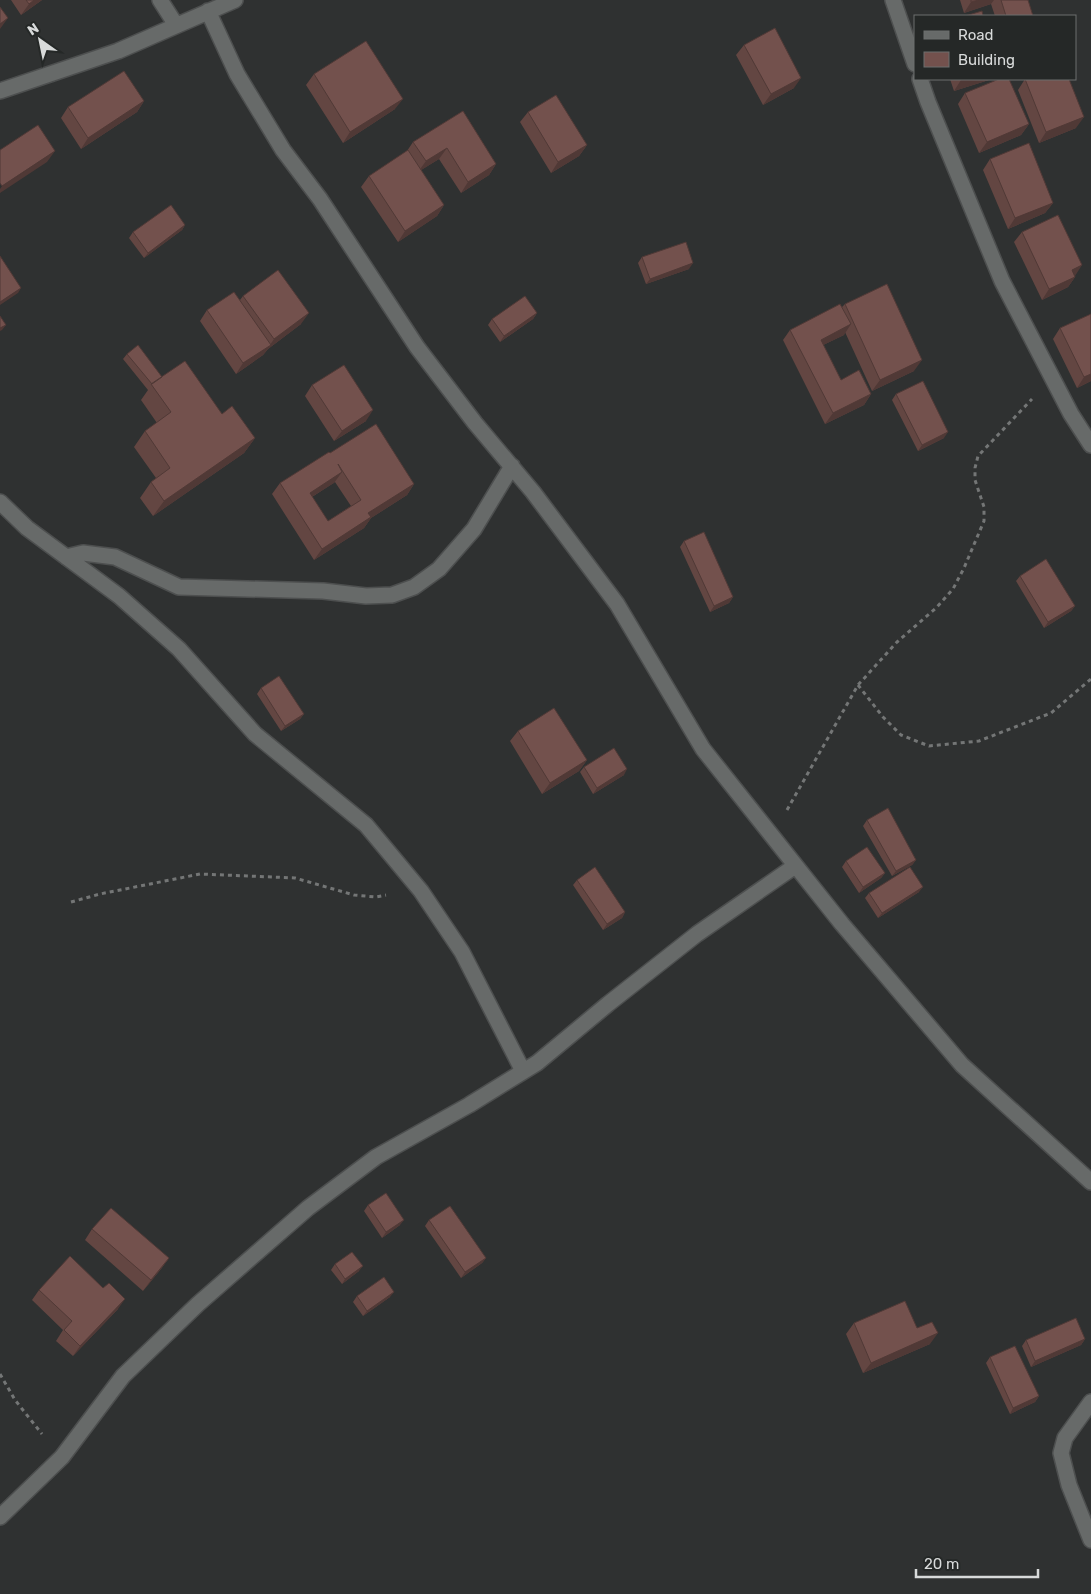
<svg xmlns="http://www.w3.org/2000/svg" width="1091" height="1594" font-family="Rubik,sans-serif">
  <rect width="100%" height="100%" fill="#2f3131"/>
  <g fill="none" stroke-linecap="round" stroke-linejoin="round">
    <g stroke="#4d4f4f" stroke-width="18">
      <path id="street" d="M 160,0 L 176,25
        M 893,0 L 915,64
        M 208,11 L 237,74 L 283,150 L 320,199 L 417,347 L 475,423 L 533,492 L 617,604 L 703,749 L 842,924 L 962,1065 L 1091,1182
        M 920,79 L 928,102 L 1002,281 L 1071,414 L 1091,445
        M 0,91 L 118,51 L 235,0
        M 0,502 L 27,528 L 119,596 L 179,649 L 255,734 L 366,825 L 421,891 L 462,952 L 523,1071
        M 66,557 L 83,553 L 115,557 L 179,587 L 323,591 L 366,596 L 392,595 L 414,587 L 439,569 L 474,529 L 512,466
        M 1091,1402 L 1065,1438 L 1061,1453 L 1069,1485 L 1091,1540
        M 0,1517 L 62,1457 L 123,1376 L 198,1304 L 308,1208 L 376,1157 L 469,1105 L 537,1063 L 608,1004 L 697,934 L 795,866"/>
    </g>
    <path stroke="#747676" stroke-width="3" stroke-dasharray="4 4" stroke-linecap="butt" d="M 858,685 L 883,717 L 901,735 L 929,746 L 979,741 L 1051,713 L 1091,679
      M 787,810 L 858,685 L 897,642 L 936,608 L 953,589 L 964,568 L 984,521 L 984,507 L 975,480 L 975,468 L 978,456 L 1032,399
      M 71,902 L 100,894 L 200,874 L 295,878 L 354,895 L 376,897 L 386,895
      M 0,1374 L 15,1400 L 42,1434"/>
    <use href="#street" stroke="#676a69" stroke-width="15"/>
  </g>
  <path fill="#634642" fill-rule="evenodd" d="M 11,0 L 42,0 L 21,15 Z
    M 960,0 L 1028,0 L 1033,16 L 995,16 L 991,4 L 964,13 Z
    M 744,45 L 794,88 L 763,105 L 736,55 Z
    M 314,74 L 395,109 L 343,143 L 306,85 Z
    M 950,79 L 992,79 L 954,91 Z
    M 1025,79 L 1076,128 L 1039,143 L 1018,90 Z
    M 965,93 L 1029,124 L 1021,135 L 979,153 L 958,104 Z
    M 144,101 L 137,112 L 81,149 L 61,118 L 68,107 Z
    M 463,111 L 496,164 L 489,175 L 461,193 L 439,159 L 421,170 L 444,205 L 437,216 L 398,242 L 361,187 L 369,176 L 407,151 L 413,142 Z
    M 528,112 L 587,145 L 579,156 L 551,173 L 520,122 Z
    M 990,159 L 1053,203 L 1045,213 L 1008,229 L 983,170 Z
    M 185,225 L 182,230 L 144,258 L 129,238 L 133,232 Z
    M 1022,232 L 1075,275 L 1075,277 L 1068,287 L 1042,300 L 1014,242 Z
    M 642,257 L 689,269 L 646,284 L 638,263 Z
    M 243,296 L 301,324 L 268,349 L 263,355 L 236,374 L 200,321 L 207,310 L 240,300 Z
    M 845,304 L 914,371 L 872,391 L 845,332 L 844,335 L 823,345 L 841,380 L 871,394 L 864,405 L 825,424 L 783,340 L 790,330 L 842,307 Z
    M 537,313 L 533,319 L 500,342 L 488,325 L 492,319 Z
    M 1091,314 L 1091,381 L 1077,388 L 1053,339 L 1060,328 Z
    M 127,354 L 162,377 L 222,414 L 255,438 L 244,453 L 153,516 L 140,498 L 151,482 L 156,478 L 134,447 L 145,431 L 157,423 L 141,400 L 148,390 L 123,359 Z
    M 312,385 L 366,421 L 334,441 L 305,396 Z
    M 896,394 L 944,438 L 918,451 L 892,400 Z
    M 330,453 L 414,484 L 407,495 L 371,518 L 364,528 L 314,560 L 272,494 L 280,483 ZM 335,482 L 351,506 L 328,521 L 312,497 Z
    M 684,541 L 733,597 L 729,603 L 710,612 L 680,547 Z
    M 1020,576 L 1075,606 L 1071,611 L 1044,628 L 1016,581 Z
    M 261,688 L 304,714 L 300,719 L 281,731 L 257,694 Z
    M 518,731 L 587,760 L 579,771 L 542,794 L 510,741 Z
    M 584,767 L 624,775 L 593,794 L 580,772 Z
    M 867,820 L 916,860 L 912,865 L 892,876 L 863,826 Z
    M 846,861 L 885,873 L 881,878 L 859,893 L 842,867 Z
    M 577,880 L 625,912 L 622,918 L 603,930 L 573,885 Z
    M 919,892 L 878,918 L 865,898 L 869,893 Z
    M 368,1205 L 400,1225 L 382,1238 L 364,1211 Z
    M 429,1220 L 486,1258 L 482,1263 L 461,1278 L 425,1226 Z
    M 92,1229 L 169,1258 L 161,1269 L 143,1291 L 85,1240 Z
    M 335,1264 L 359,1271 L 342,1284 L 331,1270 Z
    M 39,1290 L 118,1309 L 73,1356 L 56,1341 L 63,1330 L 32,1300 Z
    M 357,1296 L 390,1297 L 363,1316 L 353,1302 Z
    M 854,1323 L 917,1328 L 930,1344 L 863,1373 L 846,1334 Z
    M 1085,1339 L 1081,1345 L 1031,1367 L 1022,1346 L 1026,1340 Z
    M 990,1357 L 1039,1396 L 1035,1402 L 1010,1414 L 986,1363 Z"/>
  <path fill="#503936" d="M 34,0 L 42,0 L 21,15 L 29,4 Z
    M 979,0 L 994,0 L 991,4 L 964,13 L 971,2 Z
    M 8,18 L 0,29 L 0,24 Z
    M 801,78 L 794,88 L 763,105 L 771,94 Z
    M 965,79 L 992,79 L 954,91 L 961,80 Z
    M 403,99 L 395,109 L 343,143 L 350,132 Z
    M 144,101 L 137,112 L 81,149 L 88,138 Z
    M 1084,117 L 1076,128 L 1039,143 L 1046,132 Z
    M 1029,124 L 1021,135 L 979,153 L 987,142 Z
    M 587,145 L 579,156 L 551,173 L 558,162 Z
    M 447,148 L 439,159 L 418,172 L 426,161 Z
    M 55,151 L 47,162 L 0,193 L 0,189 L 2,186 Z
    M 496,164 L 489,175 L 461,193 L 468,182 Z
    M 1053,203 L 1045,213 L 1008,229 L 1015,218 Z
    M 444,205 L 437,216 L 398,242 L 405,231 Z
    M 185,225 L 182,230 L 144,258 L 148,253 Z
    M 693,263 L 689,269 L 646,284 L 650,279 Z
    M 1082,265 L 1075,276 L 1072,270 Z
    M 1075,277 L 1068,287 L 1042,300 L 1049,289 Z
    M 21,288 L 18,293 L 0,305 L 0,302 Z
    M 309,313 L 301,324 L 268,349 L 263,355 L 236,374 L 243,363 L 270,345 L 274,339 Z
    M 537,313 L 533,319 L 500,342 L 504,336 Z
    M 851,324 L 844,335 L 813,350 L 821,340 Z
    M 6,325 L 2,330 L 0,331 L 0,328 Z
    M 922,360 L 914,371 L 872,391 L 880,380 Z
    M 1091,374 L 1091,381 L 1077,388 L 1084,377 Z
    M 871,394 L 864,405 L 825,424 L 833,413 Z
    M 373,410 L 366,421 L 334,441 L 342,431 Z
    M 948,432 L 944,438 L 918,451 L 922,445 Z
    M 255,438 L 244,453 L 153,516 L 164,501 Z
    M 342,472 L 334,483 L 302,503 L 310,493 Z
    M 414,484 L 407,495 L 371,518 L 364,528 L 314,560 L 322,549 L 368,513 Z
    M 733,597 L 729,603 L 710,612 L 714,606 Z
    M 1075,606 L 1071,611 L 1044,628 L 1048,622 Z
    M 304,714 L 300,719 L 281,731 L 285,726 Z
    M 587,760 L 579,771 L 542,794 L 550,783 Z
    M 627,769 L 624,775 L 593,794 L 597,788 Z
    M 916,860 L 912,865 L 892,876 L 896,871 Z
    M 885,873 L 881,878 L 859,893 L 863,887 Z
    M 923,887 L 919,892 L 878,918 L 882,913 Z
    M 625,912 L 622,918 L 603,930 L 607,924 Z
    M 404,1220 L 400,1225 L 382,1238 L 386,1232 Z
    M 169,1258 L 161,1269 L 143,1291 L 151,1280 Z
    M 486,1258 L 482,1263 L 461,1278 L 465,1272 Z
    M 363,1266 L 359,1271 L 342,1284 L 345,1279 Z
    M 394,1292 L 390,1297 L 363,1316 L 367,1311 Z
    M 125,1299 L 118,1309 L 73,1356 L 80,1346 Z
    M 938,1333 L 930,1344 L 863,1373 L 871,1363 Z
    M 1085,1339 L 1081,1345 L 1031,1367 L 1035,1361 Z
    M 1039,1396 L 1035,1402 L 1010,1414 L 1013,1408 Z"/>
  <path fill="#73514d" stroke="#503936" fill-rule="evenodd" d="M 26,0 L 34,0 L 29,4 Z
    M 971,0 L 979,0 L 971,2 Z
    M 1001,0 L 1028,0 L 1033,16 L 1006,16 Z
    M 0,7 L 8,18 L 0,24 Z
    M 982,11 L 983,16 L 965,16 Z
    M 775,28 L 801,78 L 771,94 L 744,45 Z
    M 366,41 L 403,99 L 350,132 L 314,74 Z
    M 124,71 L 144,101 L 88,138 L 68,107 Z
    M 999,79 L 1009,79 L 1029,124 L 987,142 L 965,93 Z
    M 1025,79 L 1069,79 L 1084,117 L 1046,132 Z
    M 556,95 L 587,145 L 558,162 L 528,112 Z
    M 463,111 L 496,164 L 468,182 L 447,148 L 426,161 L 413,142 Z
    M 38,125 L 55,151 L 2,186 L 0,183 L 0,150 Z
    M 1029,143 L 1053,203 L 1015,218 L 990,159 Z
    M 408,150 L 444,205 L 405,231 L 369,176 Z
    M 171,205 L 185,225 L 148,253 L 133,232 Z
    M 1058,215 L 1082,265 L 1072,270 L 1075,277 L 1049,289 L 1022,232 Z
    M 686,242 L 693,263 L 650,279 L 642,257 Z
    M 0,256 L 21,288 L 0,302 Z
    M 278,270 L 309,313 L 274,339 L 243,296 Z
    M 887,284 L 922,360 L 880,380 L 845,304 Z
    M 234,292 L 271,345 L 243,363 L 207,310 Z
    M 525,296 L 537,313 L 504,336 L 492,319 Z
    M 840,304 L 851,324 L 821,340 L 841,380 L 859,370 L 871,394 L 833,413 L 790,330 Z
    M 1091,314 L 1091,374 L 1084,377 L 1060,328 Z
    M 0,316 L 6,325 L 0,328 Z
    M 138,345 L 162,377 L 152,384 L 127,354 Z
    M 185,361 L 222,414 L 232,406 L 255,438 L 164,501 L 151,482 L 170,468 L 145,431 L 171,412 L 151,384 Z
    M 344,365 L 373,410 L 342,431 L 312,385 Z
    M 923,381 L 948,432 L 922,445 L 896,394 Z
    M 376,424 L 414,484 L 368,513 L 371,517 L 322,549 L 280,483 L 329,452 L 330,453 ZM 338,464 L 361,500 L 328,521 L 310,493 L 342,472 Z
    M 704,532 L 733,597 L 714,606 L 684,541 Z
    M 1046,559 L 1075,606 L 1048,622 L 1020,576 Z
    M 279,676 L 304,714 L 285,726 L 261,688 Z
    M 554,708 L 587,760 L 550,783 L 518,731 Z
    M 614,748 L 627,769 L 597,788 L 584,767 Z
    M 888,808 L 916,860 L 896,871 L 867,820 Z
    M 867,847 L 885,873 L 863,887 L 846,861 Z
    M 595,867 L 625,912 L 607,924 L 577,880 Z
    M 910,867 L 923,887 L 882,913 L 869,893 Z
    M 386,1193 L 404,1220 L 386,1232 L 368,1205 Z
    M 450,1206 L 486,1258 L 465,1272 L 429,1220 Z
    M 111,1208 L 169,1258 L 151,1280 L 92,1229 Z
    M 352,1252 L 363,1266 L 345,1279 L 335,1264 Z
    M 70,1256 L 103,1288 L 109,1283 L 125,1299 L 80,1346 L 64,1330 L 72,1321 L 39,1290 Z
    M 384,1277 L 394,1292 L 367,1311 L 357,1296 Z
    M 905,1301 L 917,1328 L 932,1322 L 938,1333 L 871,1363 L 854,1323 Z
    M 1076,1318 L 1085,1339 L 1035,1361 L 1026,1340 Z
    M 1015,1346 L 1039,1396 L 1013,1408 L 990,1357 Z"/>
  <rect x="914" y="15" width="162" height="65" fill="#252827" stroke="#6d6f6f"/>
  <rect x="924" y="31" width="25" height="8" fill="#676a69" stroke="#6d6f6f"/>
  <text x="958" y="40" font-size="15" fill="#d8dada">Road</text>
  <rect x="924" y="52" width="25" height="15" fill="#73514d" stroke="#6d6f6f"/>
  <text x="958" y="65" font-size="15" fill="#d8dada">Building</text>
  <g transform="translate(40 40) rotate(327)" stroke="#252827" stroke-width="4" paint-order="stroke">
  <path d="M0-4L9 19L0 12L-9 19Z" fill="#d8dada"/>
  <text y="-8" font-size="14" font-weight="bold" text-anchor="middle" fill="#d8dada">N</text>
  </g>
  <path d="M916 1569v8h122v-8" fill="none" stroke="#d8dada" stroke-width="2.5"/>
  <text x="924" y="1569" font-size="15" fill="#d8dada" stroke="#252827" stroke-width="4" paint-order="stroke">20 m</text>
</svg>
